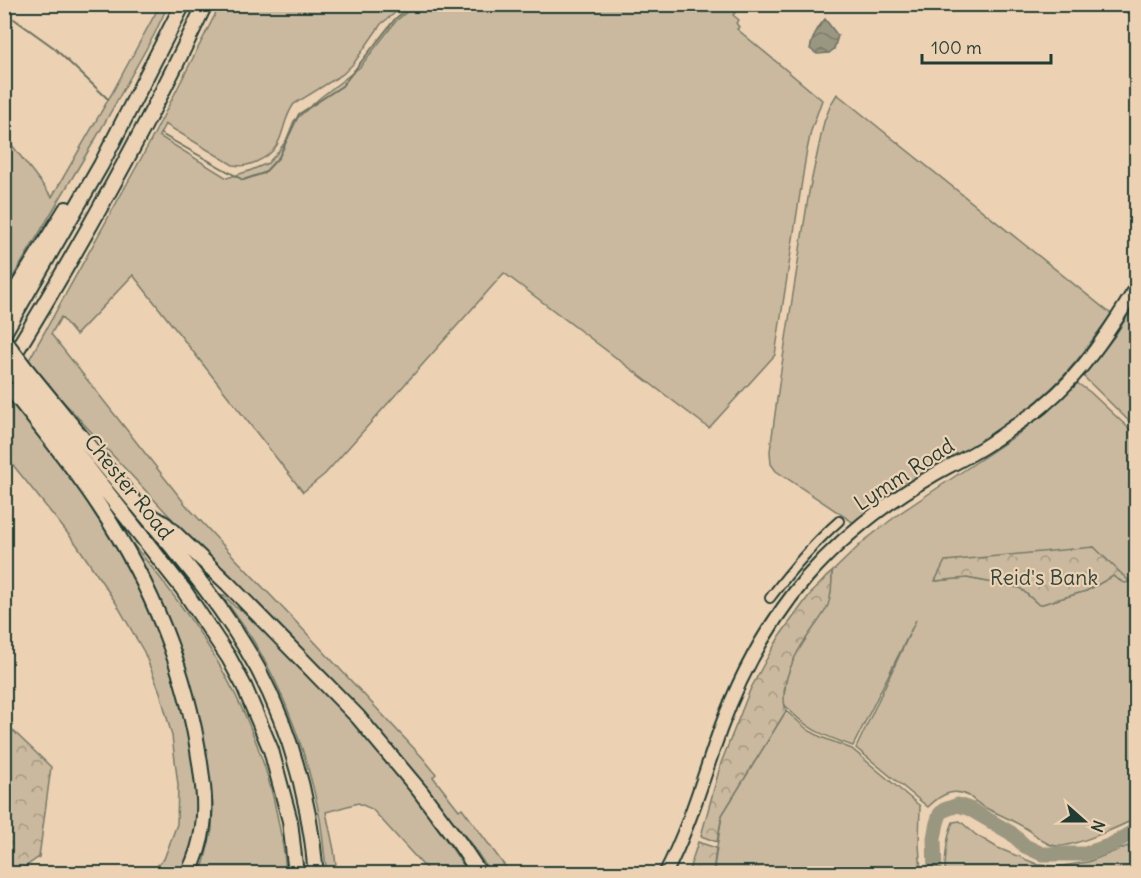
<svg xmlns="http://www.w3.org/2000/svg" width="1141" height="878" font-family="Delius,sans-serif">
  <defs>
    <pattern id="forest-crowns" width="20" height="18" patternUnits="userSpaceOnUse" patternTransform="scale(1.5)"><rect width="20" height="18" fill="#cab99e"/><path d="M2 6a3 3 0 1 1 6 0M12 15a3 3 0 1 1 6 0" fill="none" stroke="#a39882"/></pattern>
    <pattern id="water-waves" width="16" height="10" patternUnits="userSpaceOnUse" patternTransform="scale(1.5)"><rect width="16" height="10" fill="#9a9781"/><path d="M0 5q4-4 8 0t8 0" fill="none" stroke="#7d7c6a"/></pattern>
  </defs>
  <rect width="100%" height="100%" fill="#ecd1b3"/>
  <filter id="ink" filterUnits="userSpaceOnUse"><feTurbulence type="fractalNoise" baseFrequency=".0167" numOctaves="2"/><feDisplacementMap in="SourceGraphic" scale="12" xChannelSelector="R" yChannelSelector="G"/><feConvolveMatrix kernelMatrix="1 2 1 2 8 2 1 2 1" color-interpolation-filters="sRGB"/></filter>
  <g filter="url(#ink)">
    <path fill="#cab99e" stroke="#747b69" stroke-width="1.5" fill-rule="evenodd" d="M 160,5 L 168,5 L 154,35 L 96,138 L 13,277 L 5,268 L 4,192 L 11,181 L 5,172 L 5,136 L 52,197 L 111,95 Z
      M 220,5 L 405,5 L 381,24 L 354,63 L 343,74 L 294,104 C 278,126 288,148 256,162 C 248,165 242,167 233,165 L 165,124 L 159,136 L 227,178 L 249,171 L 268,163 L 277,153 L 286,141 L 294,121 L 321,97 L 360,67 L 396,21 L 415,5 L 741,5 L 733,15 L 739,20 L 736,23 L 739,27 L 737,29 L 822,100 L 811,131 L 806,155 L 775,355 L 709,428 L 504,273 L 325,474 L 303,492 L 133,275 L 76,335 L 61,317 L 51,334 L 186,505 L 234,557 L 297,623 L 423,758 L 436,774 L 433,777 L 459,810 L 462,808 L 510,873 L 491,873 L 469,841 L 378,730 L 334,682 L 202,551 L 104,446 L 62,400 L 29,360 L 148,146 Z
      M 837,94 L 1111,314 C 1089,345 1067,377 1037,401 C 1016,419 993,435 969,449 C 960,454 950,458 941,464 C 911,482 881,501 854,523 L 776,471 L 771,464 L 770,451 L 780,377 L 809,192 L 824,122 L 831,104 Z
      M 1136,303 L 1136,428 L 1083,376 L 1114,337 Z
      M 1077,383 L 1090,392 L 1136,435 L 1136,818 C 1122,826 1073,847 1058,846 C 1047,846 1038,837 1030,831 C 1015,821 1000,815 984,807 C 978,804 974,800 969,796 C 952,787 939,796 928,807 L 856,748 L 916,620 L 853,746 C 822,735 805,729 783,703 L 787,674 L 795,655 L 808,635 L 831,590 L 832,572 L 864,541 L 900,513 L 1017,435 ZM 1094,547 L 1124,583 L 1113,576 L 1086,591 L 1039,605 L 1020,588 L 967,578 L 936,581 Z
      M 6,395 C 52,451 97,509 131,573 C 157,622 176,682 188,736 C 198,785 205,827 181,873 L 150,873 L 164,859 L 177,824 L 178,785 L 172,736 L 160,692 L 144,652 L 116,603 L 77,545 L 5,455 L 4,397 Z
      M 132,543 C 200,624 256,709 277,815 C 281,834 285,854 286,873 L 199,873 L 204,863 L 212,830 L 213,805 L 198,715 L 186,671 L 168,621 L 148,575 L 129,544 Z
      M 224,595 L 235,607 L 244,611 L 285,650 L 335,702 L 381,754 L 425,810 L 469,873 L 430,873 L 372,809 L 358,803 L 326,812 L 334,850 L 337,873 L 327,873 C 324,855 323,837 320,819 C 309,760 285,692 254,642 C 244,626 233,611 222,596 Z
      M 786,711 L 808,730 L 821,737 L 852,749 L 920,806 L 919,844 L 921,873 L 713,874 L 722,815 Z
      M 960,821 L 976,835 L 998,848 L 1039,865 L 1056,867 L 1088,862 L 1128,846 L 1136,863 L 1136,873 L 945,873 C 945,856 946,839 953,822 Z"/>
    <path fill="url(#forest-crowns)" stroke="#747b69" stroke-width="1.5" d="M 1094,547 L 1130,582 L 1124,583 L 1113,576 L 1086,591 L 1039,605 L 1020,588 L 967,578 L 935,581 L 945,561 Z
      M 832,572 C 832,583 832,595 828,605 C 824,615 816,624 810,633 C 795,653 778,686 786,711 L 722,815 L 717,842 L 701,836 L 721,763 L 750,690 L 766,660 L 781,634 L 808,597 L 827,576 Z
      M 4,722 L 51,767 L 39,857 L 16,873 L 5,873 Z
      M 698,842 L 716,848 L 713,873 L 688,873 Z"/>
    <path fill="url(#water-waves)" stroke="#697362" stroke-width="1.5" d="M 825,19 L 838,36 L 834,49 L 829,53 L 817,54 L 810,49 C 812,38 817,28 825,19 Z"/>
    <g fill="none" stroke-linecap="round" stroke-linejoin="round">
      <path stroke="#697362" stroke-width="2" d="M 1107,4 L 1136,16
        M 14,19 L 53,47 L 108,99
        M 161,134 L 243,180 L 264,173 L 279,157 L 299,114 L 342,86 L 395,19 L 413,4"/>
      <path stroke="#9a9781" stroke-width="15" d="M 935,874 L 934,838 L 937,823 L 940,814 L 944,810 L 958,805 L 970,809 L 1011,833 L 1025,846 L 1042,854 L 1085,854 L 1111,845 L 1136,830"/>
      <g stroke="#1f3d34" stroke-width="12">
        <path id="street" d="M 770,598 C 791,570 813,544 839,521"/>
      </g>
      <g stroke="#1f3d34" stroke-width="16">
        <path id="primary" d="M 665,874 C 689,828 703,778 720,730 C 740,675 769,622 807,577 C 842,537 884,504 930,477 C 945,468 962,460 977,451 C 993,442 1007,431 1022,421 C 1030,415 1038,411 1044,405 C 1083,373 1110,330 1136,288"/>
      </g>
      <g stroke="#1f3d34" stroke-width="18">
        <path id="highway" d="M 4,309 L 66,209
          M 4,333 L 101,165 L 183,4
          M 9,363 C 80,247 147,128 205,4
          M 25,368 C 64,416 103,464 143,512 C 185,562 227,612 258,669 C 291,732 310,803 316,874
          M 18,379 L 183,589 L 229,658 L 244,686 L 271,750 L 290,821 L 296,874
          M 4,380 C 36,422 71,462 100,507 C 151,583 187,672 200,763 C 203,784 206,805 203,826 C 201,843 196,858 188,874
          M 153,517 L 166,525 L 228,584 L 358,717 L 420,791 L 460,844 L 480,874"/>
      </g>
      <use href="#street" stroke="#ecd1b3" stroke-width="8"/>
      <use href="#primary" stroke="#ecd1b3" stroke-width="12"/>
      <use href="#highway" stroke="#ecd1b3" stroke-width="14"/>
      <g stroke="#1f3d34" stroke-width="18" stroke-linecap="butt">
        <path id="highway-bridge" d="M 4,340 L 25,368
          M 4,361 L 18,379"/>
      </g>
      <use href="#highway-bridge" stroke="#ecd1b3" stroke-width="14"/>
    </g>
  </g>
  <g text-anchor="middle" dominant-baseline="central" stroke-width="4.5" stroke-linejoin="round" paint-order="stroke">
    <g font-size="21" fill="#1f3d34" stroke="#ecd1b3">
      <text transform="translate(904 474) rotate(-33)">Lymm Road</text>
      <text transform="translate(129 487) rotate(51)">Chester Road</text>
    </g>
    <g font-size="21" fill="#30493f" stroke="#ecd1b3">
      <text x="1044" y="577">Reid's Bank</text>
    </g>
  </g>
  <rect width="1141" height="878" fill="none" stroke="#ecd1b3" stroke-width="24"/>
  <rect x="12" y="12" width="1117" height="854" fill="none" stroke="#1f3d34" stroke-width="2" filter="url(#ink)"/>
  <g transform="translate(1084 821) rotate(111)" stroke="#ecd1b3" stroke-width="4.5" paint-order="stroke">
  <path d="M0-4.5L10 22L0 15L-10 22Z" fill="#1f3d34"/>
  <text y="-9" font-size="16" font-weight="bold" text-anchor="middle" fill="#1f3d34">N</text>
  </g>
  <path d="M922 54v9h129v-9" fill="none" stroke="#1f3d34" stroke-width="3"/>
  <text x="931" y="54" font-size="18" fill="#1f3d34" stroke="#ecd1b3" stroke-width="4.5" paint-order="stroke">100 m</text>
</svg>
